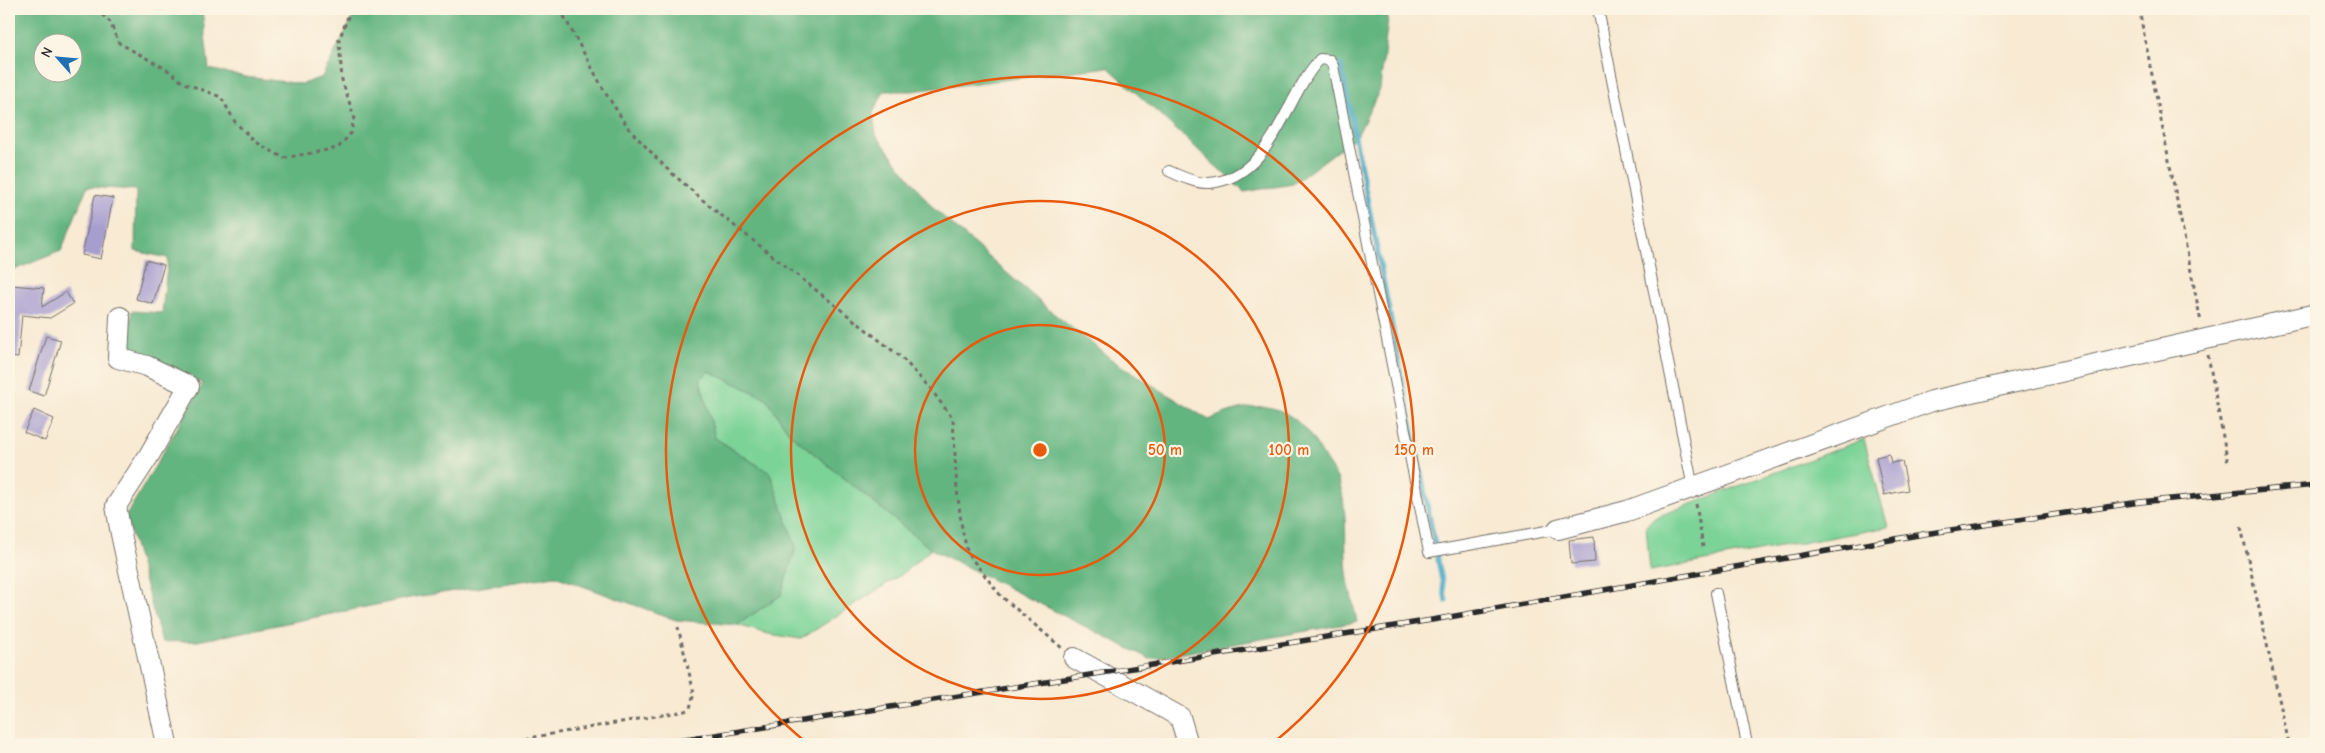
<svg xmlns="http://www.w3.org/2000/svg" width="2325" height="753" font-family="'Comic Neue',sans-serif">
  <rect width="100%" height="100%" fill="#fcf5e5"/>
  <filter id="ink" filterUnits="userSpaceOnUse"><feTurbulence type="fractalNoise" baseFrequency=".02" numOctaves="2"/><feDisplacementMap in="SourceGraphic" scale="10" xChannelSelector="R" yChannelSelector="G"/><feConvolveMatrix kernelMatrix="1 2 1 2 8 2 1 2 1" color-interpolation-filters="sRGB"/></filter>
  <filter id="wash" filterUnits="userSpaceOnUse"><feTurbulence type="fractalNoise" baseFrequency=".0096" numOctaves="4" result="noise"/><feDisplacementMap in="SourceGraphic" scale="20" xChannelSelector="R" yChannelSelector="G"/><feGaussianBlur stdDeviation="1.12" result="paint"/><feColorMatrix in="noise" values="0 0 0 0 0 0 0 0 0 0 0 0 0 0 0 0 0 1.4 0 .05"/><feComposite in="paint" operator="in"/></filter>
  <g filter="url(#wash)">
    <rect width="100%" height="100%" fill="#f8ead3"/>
    <path fill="#7bd398" stroke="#537f62" d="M 709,371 L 766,398 L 790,434 L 931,549 L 902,574 L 801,639 L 769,634 L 737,625 L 781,595 L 770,473 L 715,438 L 700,379 Z
      M 1864,439 L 1888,527 L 1650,571 L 1646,526 L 1656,517 Z"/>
    <path fill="#64b580" stroke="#487056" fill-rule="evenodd" d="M 9,9 L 202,9 L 209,69 L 246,77 L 302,84 L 322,77 L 357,9 L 1389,9 L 1380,89 L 1357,136 L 1293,184 L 1244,192 L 1108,67 L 912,91 L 884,91 L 873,113 L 876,135 L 932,207 L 1048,309 L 1115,362 L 1209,420 C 1265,394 1296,405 1325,459 C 1331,468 1339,479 1341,489 C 1348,517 1344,545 1347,573 C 1349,590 1354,606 1357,622 L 1150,659 L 931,549 L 790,434 L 766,398 L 709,371 L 700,379 L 715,438 L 770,473 L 796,547 L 781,595 L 737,625 L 676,620 L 555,576 L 415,597 L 198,641 L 162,642 L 126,516 L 203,384 L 127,351 L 132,311 L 162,313 L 168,258 L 135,251 L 136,190 L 87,187 L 61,251 L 9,272 ZM 42,42 L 72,42 L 72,72 L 42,72 Z"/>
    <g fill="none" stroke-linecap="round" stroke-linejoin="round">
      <path stroke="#46a8c6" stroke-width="5" d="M 1341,65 L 1446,601"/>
    </g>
    <g id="blocks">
      <path fill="#a79ed0" d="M 95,195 L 113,198 L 101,259 L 82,255 Z
        M 146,260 L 164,265 L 153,304 L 136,299 Z
        M 12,285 L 44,288 L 42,307 L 66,292 L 73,304 L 50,318 L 22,315 L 18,358 L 9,357 L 9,312 Z
        M 46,336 L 61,340 L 44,396 L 29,391 Z
        M 34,410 L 54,419 L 45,441 L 24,432 Z
        M 1889,454 L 1891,463 L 1902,461 L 1908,490 L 1884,495 L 1876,457 Z
        M 1594,537 L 1595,562 L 1571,564 L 1569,540 Z"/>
    </g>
  </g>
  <g filter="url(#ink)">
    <use href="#blocks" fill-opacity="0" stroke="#736e66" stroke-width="1"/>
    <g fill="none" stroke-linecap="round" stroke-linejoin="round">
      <g stroke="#736e66" stroke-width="12">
        <path id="service" d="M 1598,9 L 1693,488
          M 1169,171 C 1180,176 1197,184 1209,183 C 1272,178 1285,96 1320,59 L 1330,60 L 1333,66 L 1429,552 L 1558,529
          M 1716,593 L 1747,744"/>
      </g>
      <g stroke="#736e66" stroke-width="22">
        <path id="minor" d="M 120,317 L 118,358 L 147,366 L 189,386 L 148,457 L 116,506 L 121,534 L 167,744
          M 1558,529 L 1627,511 L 1932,401 L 2316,314
          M 1074,658 L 1180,717 L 1188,744"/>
      </g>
      <path stroke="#736e66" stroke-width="3" stroke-dasharray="4 4" stroke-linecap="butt" d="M 96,9 L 110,22 L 119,43 L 171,72 L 182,82 L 221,97 L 235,122 L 255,142 L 284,158 L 338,148 L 351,133 L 354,117 L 342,80 L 339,40 L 351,9
        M 560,9 L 606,94 L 629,129 L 667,169 L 712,208 L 902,358 L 930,388 L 953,419 L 957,490 L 962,529 L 968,554 L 1001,596 L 1062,648
        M 2139,9 L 2201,322
        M 2208,355 L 2228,464
        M 1696,504 L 1703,547
        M 2241,527 L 2289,744
        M 494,744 L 685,711 L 690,708 L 694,693 L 678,627"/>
      <use href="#service" stroke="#fff" stroke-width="10"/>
      <use href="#minor" stroke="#fff" stroke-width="20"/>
      <g stroke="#2b2b2b" stroke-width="5.5">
        <path id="rail" d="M 659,744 L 1438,619 L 1924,534 L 2140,502 L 2316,485"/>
      </g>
      <use href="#rail" stroke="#fcf5e5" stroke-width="4" stroke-dasharray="11" stroke-linecap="butt"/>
    </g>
  </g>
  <g fill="none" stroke="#e8590c" stroke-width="2.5">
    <circle cx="1040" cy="450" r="125"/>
    <circle cx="1040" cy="450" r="249"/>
    <path d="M807 743A374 374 0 1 1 1273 743"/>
  </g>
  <circle cx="1040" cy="450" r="8" fill="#e8590c" stroke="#fcf5e5" stroke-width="2.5"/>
  <g font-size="15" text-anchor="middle" font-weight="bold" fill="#e8590c" stroke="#fcf5e5" stroke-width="4.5" stroke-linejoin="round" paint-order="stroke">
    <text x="1165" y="455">50 m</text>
    <text x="1289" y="455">100 m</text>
    <text x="1414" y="455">150 m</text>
  </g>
  <rect width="2325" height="753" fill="none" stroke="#fcf5e5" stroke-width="30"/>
  <g transform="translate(58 58) rotate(297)"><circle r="24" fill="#fcf5e5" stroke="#a8a49b"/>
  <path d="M0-4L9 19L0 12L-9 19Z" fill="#1f6fb2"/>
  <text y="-8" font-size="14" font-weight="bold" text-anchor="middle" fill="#2b2b2b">N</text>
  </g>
</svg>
